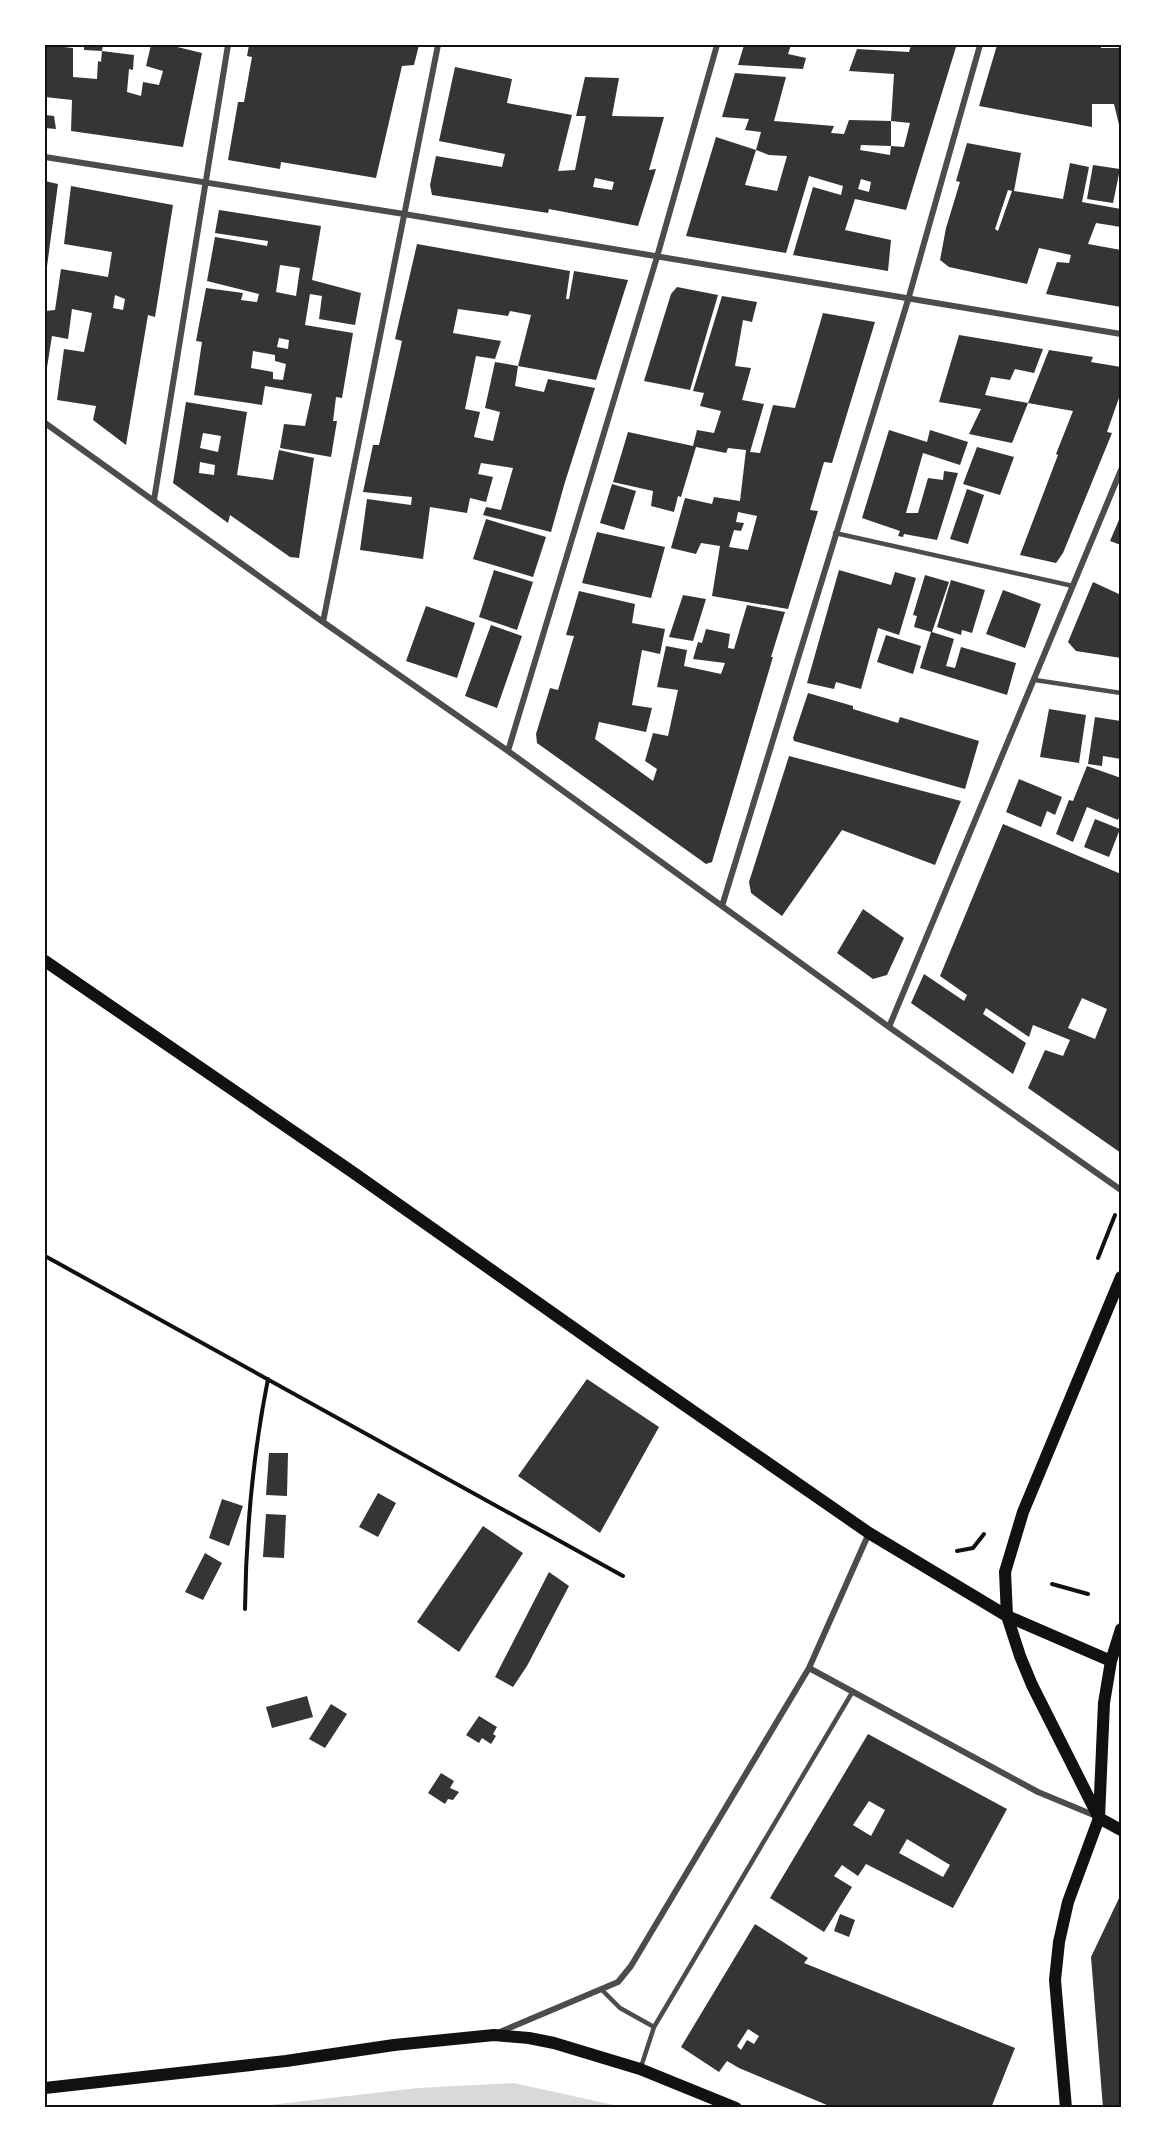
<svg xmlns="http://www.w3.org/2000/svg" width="1166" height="2153" font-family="Overpass,sans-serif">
  <rect width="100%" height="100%" fill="#fff"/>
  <path fill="#d9d9d9" d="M 514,2083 L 627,2108 L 242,2108 L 418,2088 Z"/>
  <path fill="#353535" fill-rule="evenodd" d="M 45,45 L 73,48 L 73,77 L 97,79 L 98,61 L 101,62 L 102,51 L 134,55 L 133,70 L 129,69 L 127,92 L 141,96 L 143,82 L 159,85 L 163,71 L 146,66 L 151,45 L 169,45 L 202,53 L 183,147 L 71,131 L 72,100 L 45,97 Z
    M 84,45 L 103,45 L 102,51 L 84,50 Z
    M 249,45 L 419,45 L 414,65 L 402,66 L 376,178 L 281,162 L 280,169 L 228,160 L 238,102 L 244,102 L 252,57 L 247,56 Z
    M 744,45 L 791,45 L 788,54 L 806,58 L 803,69 L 738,65 Z
    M 911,45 L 956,47 L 906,210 L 855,199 L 845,230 L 891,240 L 888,271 L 793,255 L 813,187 L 841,195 L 843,186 L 809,176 L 786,253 L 686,236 L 716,137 L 756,150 L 745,185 L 777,191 L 787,156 L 769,155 L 756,150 L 761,132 L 745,130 L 749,119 L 722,117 L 735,73 L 786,77 L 774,121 L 834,126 L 831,133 L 844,134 L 849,120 L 891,121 L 891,146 L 861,145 L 860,150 L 890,155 L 891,146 L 904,147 L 910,123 L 891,121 L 894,74 L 849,71 L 857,49 L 909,52 ZM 861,179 L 871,182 L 869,192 L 858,189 Z
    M 997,45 L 1101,45 L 1101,48 L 1121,48 L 1119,104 L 1121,104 L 1121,133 L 1114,104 L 1092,104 L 1092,127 L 979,106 Z
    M 455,67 L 512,79 L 507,103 L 572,115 L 558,171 L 575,170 L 586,116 L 576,116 L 585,77 L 619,78 L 612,116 L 664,117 L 649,170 L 656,169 L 638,226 L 549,209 L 548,213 L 432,195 L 430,185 L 436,156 L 502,167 L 505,154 L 439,141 ZM 595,178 L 614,182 L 612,190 L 593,187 Z
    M 45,115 L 54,116 L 56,129 L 45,128 Z
    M 967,143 L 1021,153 L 1014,191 L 1063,199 L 1070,163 L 1089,167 L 1082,202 L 1121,209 L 1121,227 L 1096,223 L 1088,244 L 1121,250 L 1121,307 L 1046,294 L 1057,262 L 1069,263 L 1071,255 L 1039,248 L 1027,284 L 949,267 L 940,260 L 946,228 L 960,182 L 956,181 ZM 1008,190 L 1012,191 L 998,231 L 995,229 Z
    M 1093,165 L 1120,169 L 1113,203 L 1087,199 Z
    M 45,181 L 58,184 L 46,274 L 45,274 Z
    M 71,186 L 173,205 L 155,317 L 148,315 L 126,445 L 93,420 L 96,406 L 57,400 L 64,349 L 84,352 L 92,313 L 72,309 L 68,339 L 52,336 L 45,380 L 45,311 L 55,310 L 61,269 L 108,277 L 112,252 L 64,244 ZM 115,295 L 125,299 L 123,310 L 113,308 Z
    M 219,210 L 321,226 L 312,280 L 361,293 L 355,325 L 319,319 L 322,296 L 310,294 L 305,325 L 353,333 L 342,398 L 336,397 L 333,421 L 337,421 L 331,457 L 280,448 L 284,424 L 305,426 L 312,394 L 265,386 L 262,405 L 194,395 L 202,342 L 196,341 L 206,288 L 243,293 L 241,300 L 257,302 L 259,294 L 207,281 L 215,237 L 267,246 L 268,241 L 215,233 ZM 280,265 L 300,268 L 296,296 L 276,292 ZM 279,338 L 289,340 L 288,349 L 277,347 ZM 253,351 L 275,355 L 275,361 L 286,364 L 283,380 L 273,379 L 273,372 L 251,368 Z
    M 417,244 L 570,271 L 566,299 L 569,299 L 574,271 L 628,280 L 596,380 L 518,366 L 515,386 L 544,392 L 548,379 L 595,388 L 565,482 L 551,532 L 483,515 L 486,507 L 501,510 L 513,468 L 481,463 L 478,474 L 493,477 L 486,502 L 470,498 L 467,513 L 430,507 L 423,559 L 360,550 L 367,499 L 411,505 L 412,497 L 363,492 L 373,445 L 379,445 L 402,341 L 395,339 ZM 458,309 L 508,316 L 510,311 L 531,315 L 518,366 L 495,362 L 485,408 L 500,412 L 493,441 L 474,437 L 480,412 L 465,409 L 476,356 L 495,359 L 501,341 L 453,333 Z
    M 677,287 L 718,295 L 690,390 L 644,381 L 671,294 Z
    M 722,296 L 757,302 L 752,322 L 743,320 L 735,366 L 751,368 L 742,400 L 764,404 L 750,452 L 760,453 L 773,405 L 795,408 L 823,313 L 875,322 L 832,463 L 824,462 L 810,510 L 818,511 L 788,609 L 712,596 L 720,546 L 701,543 L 696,554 L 671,548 L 685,498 L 712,504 L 714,497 L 740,501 L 746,450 L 728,448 L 726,453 L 696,447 L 681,497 L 678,496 L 674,512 L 651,506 L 653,491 L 613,482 L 628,432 L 693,446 L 697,430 L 714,433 L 721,411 L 700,406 L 704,393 L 693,391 ZM 738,512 L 757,516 L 748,550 L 729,547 L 734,530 L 741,531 L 744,523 L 736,522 Z
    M 959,335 L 1043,349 L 1034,373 L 1015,369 L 1010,380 L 991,377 L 985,395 L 1028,403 L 1049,350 L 1093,357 L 1091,362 L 1121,367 L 1121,392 L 1107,432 L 1112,433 L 1063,553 L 1056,563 L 1020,555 L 1058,455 L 1056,454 L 1073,411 L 1028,403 L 1012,443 L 969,434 L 981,409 L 939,402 Z
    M 186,402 L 247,412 L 237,475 L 273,480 L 279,450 L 314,458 L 299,558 L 290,557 L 230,515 L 228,523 L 173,483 ZM 203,433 L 221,436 L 218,452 L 200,448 ZM 200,462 L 215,465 L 214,475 L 199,473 Z
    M 889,430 L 927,442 L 930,430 L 968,442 L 960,465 L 923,453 L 906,513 L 918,513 L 928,478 L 943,480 L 944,471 L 958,473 L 937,540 L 904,534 L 903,537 L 898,536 L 900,531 L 862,518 Z
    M 977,447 L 1014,457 L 1000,495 L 963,484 Z
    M 612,484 L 636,491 L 624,530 L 600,523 Z
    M 967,489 L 984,495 L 968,544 L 950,539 Z
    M 1121,515 L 1121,545 L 1110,541 Z
    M 486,519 L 546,537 L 533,577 L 473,559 Z
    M 597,532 L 665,547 L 651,598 L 582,583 Z
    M 494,570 L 533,582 L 517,630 L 479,617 Z
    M 839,570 L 891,585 L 895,572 L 916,578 L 899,635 L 878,628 L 861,689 L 836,682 L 834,689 L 807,683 Z
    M 925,575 L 949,582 L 932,632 L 954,639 L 946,666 L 955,668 L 961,647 L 1016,663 L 1007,695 L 920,668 L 931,632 L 914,627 L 917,616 L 913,615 Z
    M 951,580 L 985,590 L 972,633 L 962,630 L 961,635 L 937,627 Z
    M 1093,582 L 1121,595 L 1121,658 L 1076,651 L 1068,642 Z
    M 1003,590 L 1041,604 L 1025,648 L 986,634 Z
    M 579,591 L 635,604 L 632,623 L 665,629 L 660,654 L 642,650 L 632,705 L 652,708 L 646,732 L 599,722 L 595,739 L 653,781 L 657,769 L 645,761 L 653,733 L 668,736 L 678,690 L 657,687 L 666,646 L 687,650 L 684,666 L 721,674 L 725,663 L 693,659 L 698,642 L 702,643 L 706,629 L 730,634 L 728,648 L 734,649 L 747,605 L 785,612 L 771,657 L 773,657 L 712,862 L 706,864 L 537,743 L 536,734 L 550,688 L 558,690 L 574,636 L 566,635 Z
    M 683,595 L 706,599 L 693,641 L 669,637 Z
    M 426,606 L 475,623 L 457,678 L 406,661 Z
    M 491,625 L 522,636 L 497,708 L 465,696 Z
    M 886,635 L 921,646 L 913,674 L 877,662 Z
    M 808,693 L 846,704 L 853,706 L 853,709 L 898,723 L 900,717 L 979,741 L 965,789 L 794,741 L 793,738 Z
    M 1049,709 L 1086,715 L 1079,763 L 1040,757 Z
    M 1095,717 L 1121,721 L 1121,759 L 1103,756 L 1102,766 L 1088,764 Z
    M 789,756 L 961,801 L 935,865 L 842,830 L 782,916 L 751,893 L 749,882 Z
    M 1087,766 L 1121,778 L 1121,812 L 1118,820 L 1087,807 L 1073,842 L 1056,834 L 1069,800 L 1073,801 Z
    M 1019,779 L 1062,797 L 1055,815 L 1047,811 L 1041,827 L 1006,812 Z
    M 1095,819 L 1120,829 L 1109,857 L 1084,847 Z
    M 1003,824 L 1121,874 L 1121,1153 L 1028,1088 L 1045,1050 L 1063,1056 L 1070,1040 L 1033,1025 L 1029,1037 L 986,1008 L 983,1014 L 1026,1043 L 1013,1074 L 911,1003 L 924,974 L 964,1001 L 967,995 L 940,976 ZM 1082,998 L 1107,1009 L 1095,1039 L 1068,1028 Z
    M 863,909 L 904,938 L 887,975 L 873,979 L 837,953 Z
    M 587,1379 L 659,1427 L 600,1533 L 518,1476 Z
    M 269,1453 L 288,1453 L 287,1496 L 266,1495 Z
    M 378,1493 L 396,1503 L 378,1537 L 359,1527 Z
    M 222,1499 L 243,1506 L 229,1546 L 209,1538 Z
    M 266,1514 L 286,1515 L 284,1558 L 263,1557 Z
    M 483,1526 L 523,1553 L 459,1652 L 417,1622 Z
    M 205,1553 L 222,1563 L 203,1600 L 185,1592 Z
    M 549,1572 L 569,1586 L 527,1666 L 513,1687 L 495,1677 Z
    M 307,1696 L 313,1717 L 272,1728 L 266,1707 Z
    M 331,1704 L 347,1714 L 325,1748 L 309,1739 Z
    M 479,1716 L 497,1727 L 493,1734 L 496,1736 L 491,1744 L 482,1738 L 479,1743 L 466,1735 Z
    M 868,1734 L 1007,1809 L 953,1908 L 866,1864 L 858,1876 L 842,1865 L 834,1876 L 852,1887 L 824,1932 L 770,1898 ZM 869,1801 L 885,1810 L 871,1836 L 853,1825 ZM 907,1839 L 950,1865 L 943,1877 L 899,1853 Z
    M 441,1773 L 454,1781 L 450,1788 L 459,1792 L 453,1800 L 448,1799 L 445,1804 L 428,1793 Z
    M 1121,1894 L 1121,2108 L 1103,2108 L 1091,1957 Z
    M 840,1914 L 855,1920 L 849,1937 L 834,1931 Z
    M 755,1924 L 808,1958 L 804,1963 L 1015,2048 L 991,2108 L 834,2108 L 739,2068 L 727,2061 L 719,2072 L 681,2047 ZM 748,2029 L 759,2036 L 754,2044 L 747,2040 L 741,2050 L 737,2046 Z"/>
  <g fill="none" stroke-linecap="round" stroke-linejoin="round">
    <path stroke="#111" stroke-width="4" d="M 45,1256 L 623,1576
      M 1098,1258 L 1115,1215
      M 957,1551 L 973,1548 L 984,1534
      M 1052,1584 L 1088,1594
      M 245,1609 C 246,1532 253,1454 268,1379"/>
    <path stroke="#4c4c4c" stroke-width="4.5" d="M 835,533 L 1073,586
      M 1035,680 L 1121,693
      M 602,1990 L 620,2008 L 654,2027
      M 641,2067 L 654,2027 L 853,1691"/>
    <path stroke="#4c4c4c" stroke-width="6" d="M 45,157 L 404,214 L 1121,334
      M 45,423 L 323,622 L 508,751 L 889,1027 L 1121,1190
      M 154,500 L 228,45
      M 323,622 L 438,45
      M 508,751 L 657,257 L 717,45
      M 722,906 L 908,300 L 980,45
      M 889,1027 L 1121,470
      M 809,1668 L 1038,1792 L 1096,1816
      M 500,2032 L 618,1982 L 631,1966 L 809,1668 L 869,1533"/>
    <path stroke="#111" stroke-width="12" d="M 45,961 L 351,1171 L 612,1355 L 869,1533 L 1007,1616 L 1111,1661
      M 1099,1818 L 1032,1685 L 1020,1656 L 1007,1616 L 1005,1572 L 1023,1512 L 1121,1277
      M 1099,1818 L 1121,1830
      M 45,2088 L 286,2061 L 394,2045 L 494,2035 L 529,2038 L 554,2043 L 640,2069 L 736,2108
      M 1066,2108 L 1055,1980 L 1059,1942 L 1068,1902 L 1099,1818 L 1104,1703 L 1111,1661 L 1121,1629"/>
  </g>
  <rect width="1166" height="2153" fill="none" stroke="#ffffff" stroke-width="93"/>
  <rect x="46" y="46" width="1074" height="2060" fill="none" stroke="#111" stroke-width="2"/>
</svg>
